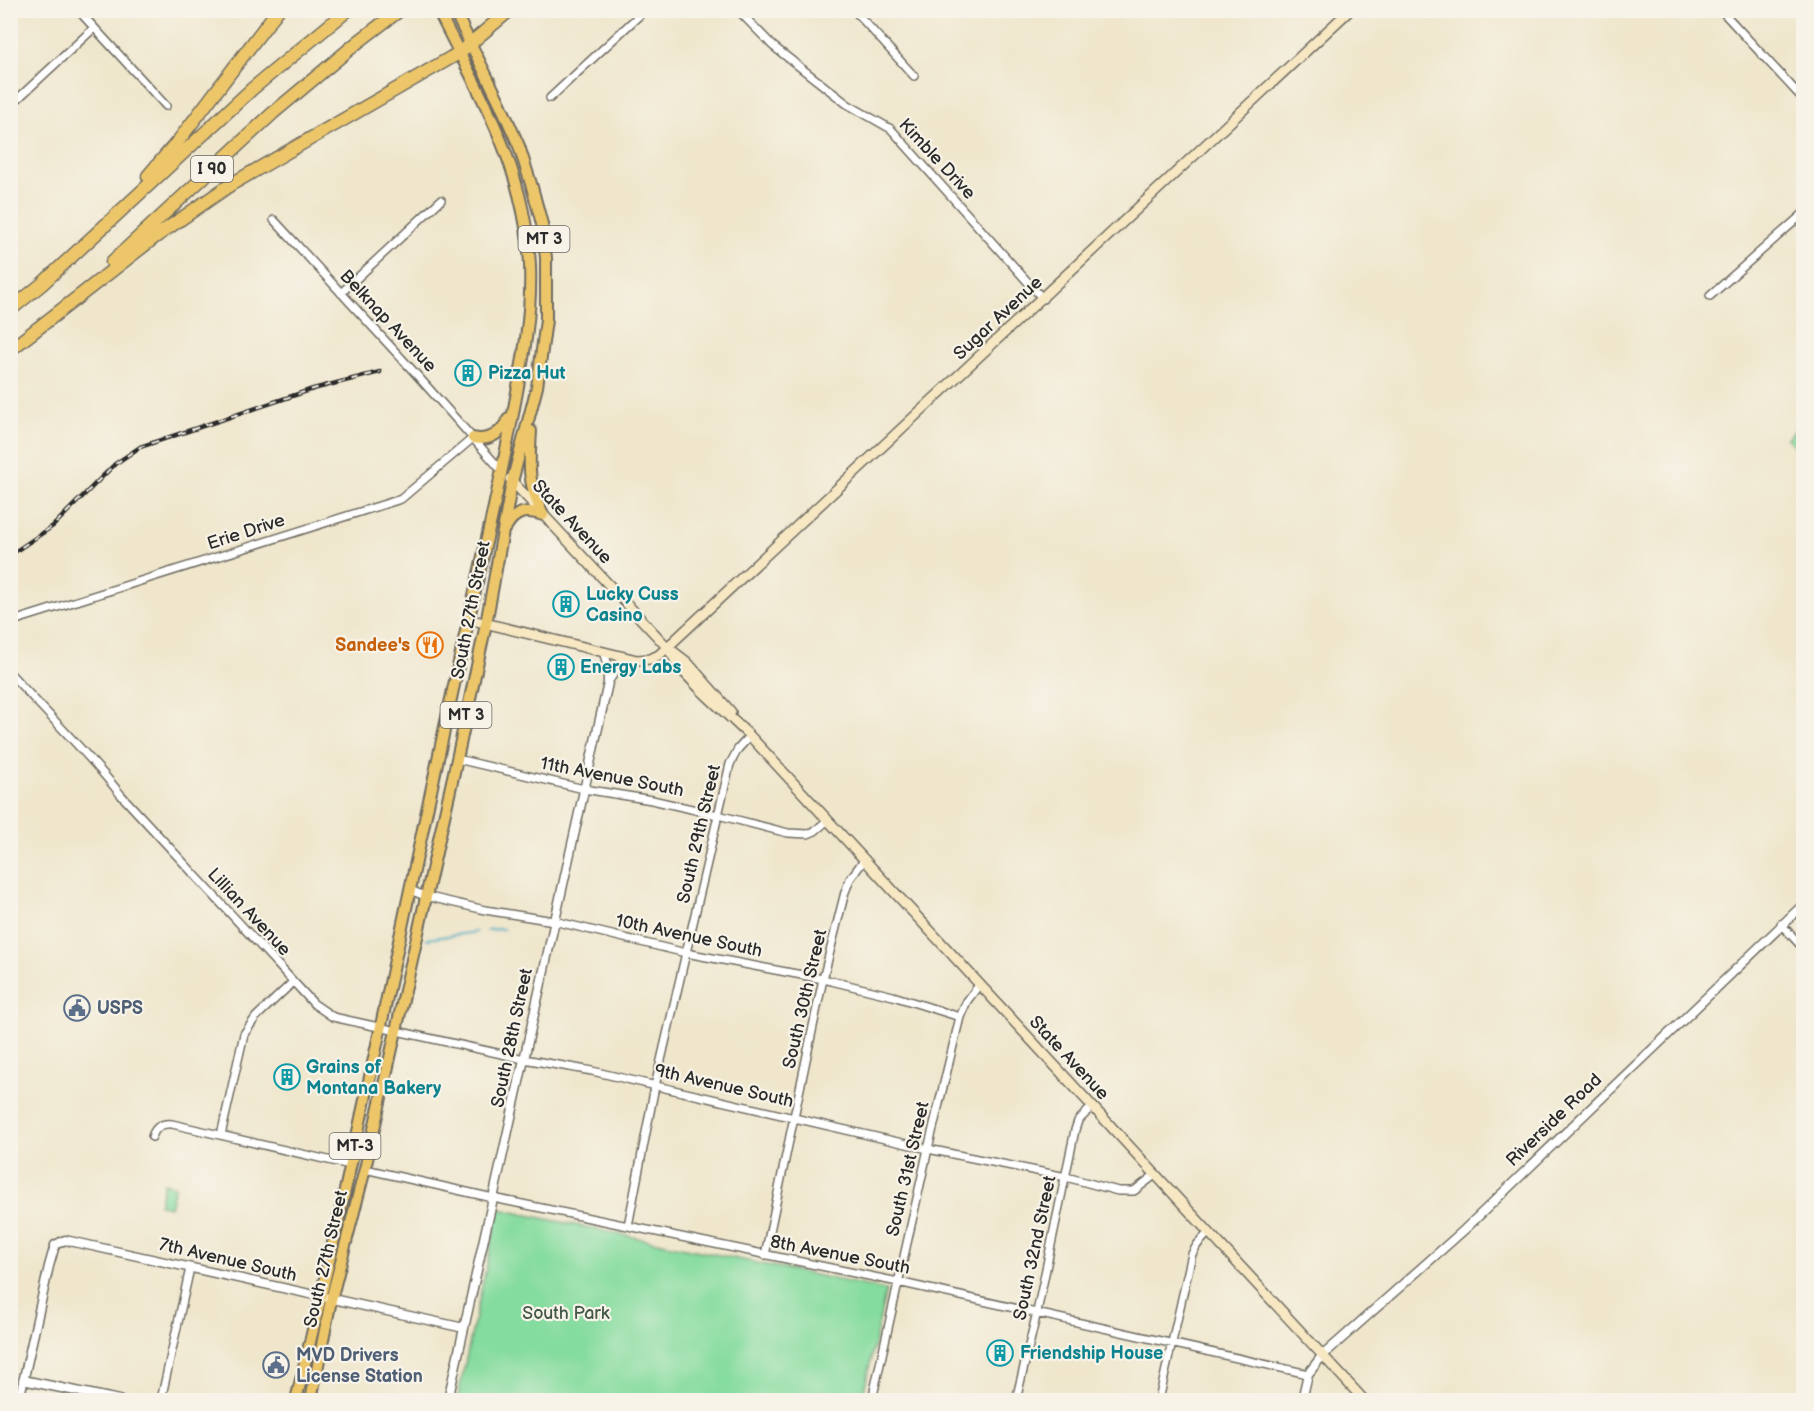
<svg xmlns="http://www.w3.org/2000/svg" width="1814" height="1411" font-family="'Balsamiq Sans',sans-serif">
  <rect width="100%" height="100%" fill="#f7f3e8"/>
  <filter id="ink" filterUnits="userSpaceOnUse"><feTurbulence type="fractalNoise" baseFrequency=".0167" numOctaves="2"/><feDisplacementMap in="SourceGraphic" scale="12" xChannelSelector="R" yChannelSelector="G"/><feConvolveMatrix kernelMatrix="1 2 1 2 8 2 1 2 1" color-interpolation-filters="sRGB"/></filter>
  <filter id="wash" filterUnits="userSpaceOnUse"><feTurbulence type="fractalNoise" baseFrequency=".008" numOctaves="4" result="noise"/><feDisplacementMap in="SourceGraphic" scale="24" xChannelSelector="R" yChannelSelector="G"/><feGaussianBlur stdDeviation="1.35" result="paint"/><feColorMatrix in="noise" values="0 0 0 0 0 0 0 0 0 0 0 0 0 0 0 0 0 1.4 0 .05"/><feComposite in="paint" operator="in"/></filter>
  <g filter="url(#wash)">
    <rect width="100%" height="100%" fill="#efe6cc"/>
    <path fill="#85dc9f" stroke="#588465" stroke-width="1.5" d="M 1803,422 L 1803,456 L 1787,438 Z
      M 164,1183 L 175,1186 L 170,1207 L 159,1205 Z
      M 499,1209 L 886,1290 L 862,1400 L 457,1400 Z"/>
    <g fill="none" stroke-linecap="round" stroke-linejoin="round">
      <path stroke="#46aac6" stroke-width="2" d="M 487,930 L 503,929
        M 427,939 L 476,932"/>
    </g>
  </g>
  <g filter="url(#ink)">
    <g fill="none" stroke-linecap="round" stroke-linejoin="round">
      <g stroke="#706c63" stroke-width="10">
        <path id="minor" d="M 78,10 L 166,106
          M 738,10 L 773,46 L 847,104 L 891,129 L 1043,299
          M 854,10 L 914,76
          M 1721,10 L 1804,100
          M 550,98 L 645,10
          M 10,106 L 94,28
          M 274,220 L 415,373 L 502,471
          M 341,293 L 441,200
          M 1710,296 L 1804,213
          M 10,622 L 401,499 L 473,438
          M 10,673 C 47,714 87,752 121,795 L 314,1004 L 333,1017 L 524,1059 L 592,1071 L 928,1149 L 1066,1177 L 1118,1191 L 1134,1191 L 1156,1174
          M 457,759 L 584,789 L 652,800 L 718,815 L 788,833 L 808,834 L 815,831 L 828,820
          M 410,890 L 425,896 L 485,910 L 554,921 L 686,953 L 823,979 L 893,996 L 960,1017
          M 1781,924 L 1804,949
          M 221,1135 L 244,1034 L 256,1017 L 293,982
          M 152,1137 C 155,1127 162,1123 172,1124 L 350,1165
          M 365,1169 L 493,1198 L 898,1282 L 1308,1374
          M 628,1226 L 655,1086 L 730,764 L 738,749 L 750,736
          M 765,1255 L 823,979 L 845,892 L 850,879 L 864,860
          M 161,1400 L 190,1268
          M 872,1400 L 928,1149 L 960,1017 L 967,1001 L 979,985
          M 1016,1400 L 1037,1312 L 1075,1130 L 1078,1121 L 1092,1107
          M 1159,1400 L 1192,1254 L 1197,1245 L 1209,1232"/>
      </g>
      <g stroke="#706c63" stroke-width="11">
        <path id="tertiary" d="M 609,680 L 620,663 L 627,658
          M 23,1380 L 119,1400
          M 19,1400 L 49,1266 L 55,1245 L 65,1240 L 464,1328
          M 448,1400 L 608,683 L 608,668 L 604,652
          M 1302,1400 L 1308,1374 L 1322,1356 L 1464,1230 L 1804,904"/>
      </g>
      <g stroke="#706c63" stroke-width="12">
        <path id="secondary" d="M 510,479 L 668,648 L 680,668 L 702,691 L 750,736 L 1364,1400
          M 468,619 L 637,660 L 650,659 L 659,655 L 1350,10
          M 670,649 L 687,662 L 731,712"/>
      </g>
      <g stroke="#706c63" stroke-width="14">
        <path id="primary" d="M 531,431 C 529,466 527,483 543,515
          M 473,438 C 490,442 502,432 509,418
          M 506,527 C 515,511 527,509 543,515
          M 296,1400 C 355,1160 403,917 456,676 C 475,587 498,498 514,408 C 523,361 532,314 530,265 C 525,167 480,96 438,10
          M 311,1400 L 331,1300 L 365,1169 L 457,759 L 486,624 L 512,482 L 537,387 L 546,320 L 546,258 L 542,224 L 532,187 L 519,146 L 499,101 L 454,10"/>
      </g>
      <g stroke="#706c63" stroke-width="15">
        <path id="motorway" d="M 148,176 L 179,140 L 278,10
          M 112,262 L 273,113 L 358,42 L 400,10
          M 10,310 L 42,284 L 252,89 L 348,10
          M 10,350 L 155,237 L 230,185 L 459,53 L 510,10"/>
      </g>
      <use href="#minor" stroke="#fff" stroke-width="7"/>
      <use href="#tertiary" stroke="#fff" stroke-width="8"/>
      <use href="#secondary" stroke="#f7e8c3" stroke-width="9"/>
      <use href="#primary" stroke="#ecc669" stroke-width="10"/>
      <use href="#motorway" stroke="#ecc669" stroke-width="12"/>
      <g stroke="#2b2b2b" stroke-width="4.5">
        <path id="rail" d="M 10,555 L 53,526 L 115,464 L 140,447 L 313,389 L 380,372"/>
      </g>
      <use href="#rail" stroke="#f7f3e8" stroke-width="2" stroke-dasharray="7" stroke-linecap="butt"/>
    </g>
  </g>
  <defs>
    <g id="building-ring" transform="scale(1.35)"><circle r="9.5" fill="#f7f3e8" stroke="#0f9aa8" stroke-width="1.5"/><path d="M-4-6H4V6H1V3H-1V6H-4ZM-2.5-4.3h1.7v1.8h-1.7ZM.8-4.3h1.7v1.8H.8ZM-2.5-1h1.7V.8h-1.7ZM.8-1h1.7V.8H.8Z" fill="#0f9aa8"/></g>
    <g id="restaurant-ring" transform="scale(1.35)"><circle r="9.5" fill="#f7f3e8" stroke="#e8710a" stroke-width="1.5"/><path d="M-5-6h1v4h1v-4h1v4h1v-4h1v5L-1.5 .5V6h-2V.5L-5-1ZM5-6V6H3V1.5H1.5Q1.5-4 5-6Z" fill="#e8710a"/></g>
    <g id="civic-ring" transform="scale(1.35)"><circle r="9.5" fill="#f7f3e8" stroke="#5c6f8a" stroke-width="1.5"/><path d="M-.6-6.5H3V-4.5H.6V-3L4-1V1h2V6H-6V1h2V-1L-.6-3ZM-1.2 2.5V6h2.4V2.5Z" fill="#5c6f8a"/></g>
  </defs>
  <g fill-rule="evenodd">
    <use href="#building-ring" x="468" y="373"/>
    <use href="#building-ring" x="566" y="604"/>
    <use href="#restaurant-ring" x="430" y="645"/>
    <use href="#building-ring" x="561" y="667"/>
    <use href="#civic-ring" x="77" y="1008"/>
    <use href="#building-ring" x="287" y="1077"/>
    <use href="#building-ring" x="1000" y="1353"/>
    <use href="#civic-ring" x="276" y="1365"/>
  </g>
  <g text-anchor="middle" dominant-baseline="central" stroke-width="4.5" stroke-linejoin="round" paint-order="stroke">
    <g fill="#f7f3e8" stroke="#686764" stroke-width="1.5">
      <rect x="191" y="156" width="42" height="26" rx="4.5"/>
      <rect x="518.5" y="226" width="51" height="26" rx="4.5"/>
      <rect x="440.5" y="702" width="51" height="26" rx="4.5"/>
      <rect x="329.5" y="1133" width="51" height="26" rx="4.5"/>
    </g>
    <g font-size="16" font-weight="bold" fill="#2b2b2b">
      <text x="212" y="169">I 90</text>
      <text x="544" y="239">MT 3</text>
      <text x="466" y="715">MT 3</text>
      <text x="355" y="1146">MT-3</text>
    </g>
    <g font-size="18" fill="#2b2b2b" stroke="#f7f3e8">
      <text transform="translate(937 159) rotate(47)">Kimble Drive</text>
      <text transform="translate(998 318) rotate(-43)">Sugar Avenue</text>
      <text transform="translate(388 321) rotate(47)">Belknap Avenue</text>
      <text transform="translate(572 522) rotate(47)">State Avenue</text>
      <text transform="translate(246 532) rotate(-18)">Erie Drive</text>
      <text transform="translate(471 610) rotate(-79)">South 27th Street</text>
      <text transform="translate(612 777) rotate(11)">11th Avenue South</text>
      <text transform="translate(699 834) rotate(-77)">South 29th Street</text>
      <text transform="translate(249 912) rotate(47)">Lillian Avenue</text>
      <text transform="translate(689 936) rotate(12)">10th Avenue South</text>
      <text transform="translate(805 999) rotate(-77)">South 30th Street</text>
      <text transform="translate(512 1038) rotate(-78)">South 28th Street</text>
      <text transform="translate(1069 1058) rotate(47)">State Avenue</text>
      <text transform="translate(724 1086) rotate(13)">9th Avenue South</text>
      <text transform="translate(1554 1120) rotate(-44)">Riverside Road</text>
      <text transform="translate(908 1169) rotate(-77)">South 31st Street</text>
      <text transform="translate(1035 1248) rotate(-78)">South 32nd Street</text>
      <text transform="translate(840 1255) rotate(11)">8th Avenue South</text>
      <text transform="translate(326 1259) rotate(-77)">South 27th Street</text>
      <text transform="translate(228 1260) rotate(13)">7th Avenue South</text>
    </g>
    <g font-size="18" font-weight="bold" fill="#0d838f" stroke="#f7f3e8" text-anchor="start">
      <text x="488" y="373">Pizza Hut</text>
      <text x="586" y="594">Lucky Cuss<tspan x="586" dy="21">Casino</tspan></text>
      <text x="580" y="667">Energy Labs</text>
      <text x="306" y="1067">Grains of<tspan x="306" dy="21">Montana Bakery</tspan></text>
      <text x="1020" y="1353">Friendship House</text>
    </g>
    <g font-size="18" font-weight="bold" fill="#c56008" stroke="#f7f3e8" text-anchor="end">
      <text x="410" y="645">Sandee's</text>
    </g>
    <g font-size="18" font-weight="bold" fill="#4e5e75" stroke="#f7f3e8" text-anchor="start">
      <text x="97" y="1008">USPS</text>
      <text x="296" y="1355">MVD Drivers<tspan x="296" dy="21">License Station</tspan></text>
    </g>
    <g font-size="18" fill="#425748" stroke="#f7f3e8">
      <text x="566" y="1313">South Park</text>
    </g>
  </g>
  <rect width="1814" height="1411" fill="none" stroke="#f7f3e8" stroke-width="36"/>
</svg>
